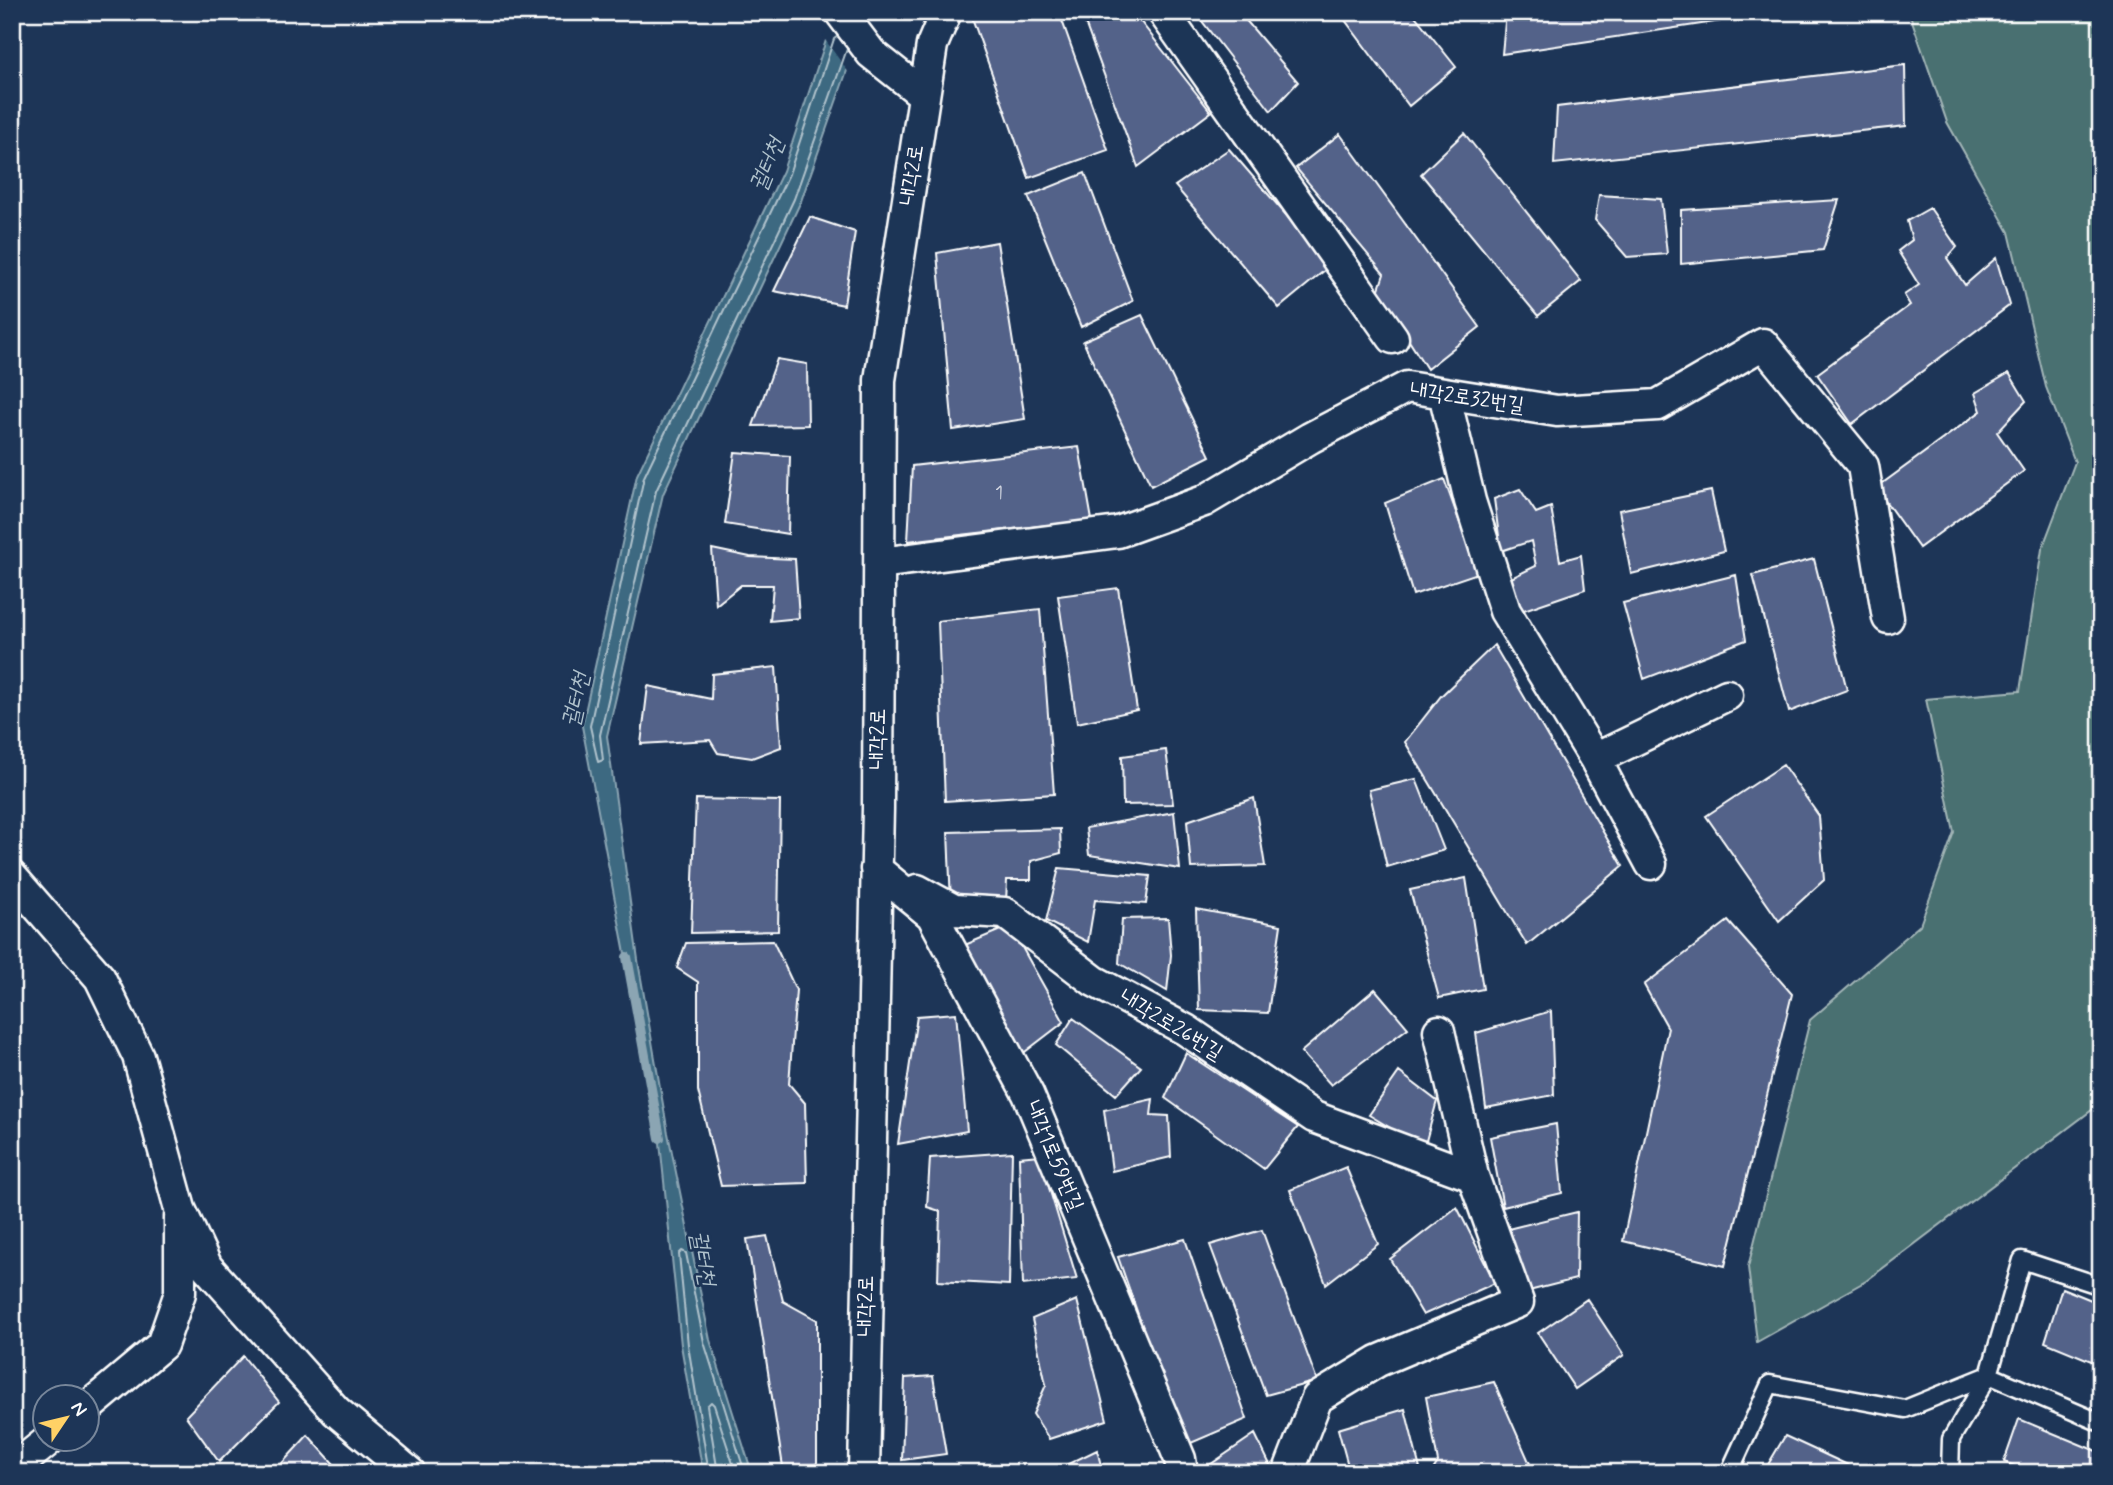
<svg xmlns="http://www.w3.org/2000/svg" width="2113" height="1485" font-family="Mynerve,'Poor Story',sans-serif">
  <rect width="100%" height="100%" fill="#1d3557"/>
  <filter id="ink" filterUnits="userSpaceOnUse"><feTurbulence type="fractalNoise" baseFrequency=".0143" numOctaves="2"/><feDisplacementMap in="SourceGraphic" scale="14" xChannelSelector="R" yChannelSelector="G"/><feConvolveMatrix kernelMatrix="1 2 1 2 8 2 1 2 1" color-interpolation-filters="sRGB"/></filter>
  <g filter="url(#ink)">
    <path fill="#4a6f71" stroke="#a4b7b8" stroke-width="2" d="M 1909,12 L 2101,12 L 2101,1109 L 2096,1107 L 1866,1281 L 1757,1342 L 1748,1267 L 1810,1020 L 1920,925 L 1954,832 L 1926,699 L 2020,691 L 2042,549 L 2075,462 L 2046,387 L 2009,232 L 1947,122 Z"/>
    <path fill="#3d6981" stroke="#8ba5b3" stroke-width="2" d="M 833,19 L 856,45 L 801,201 L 663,494 L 607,736 L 639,967 L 668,1133 L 710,1340 L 752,1473 L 703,1473 L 681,1345 L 659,1133 L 582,726 L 637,475 L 783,171 Z"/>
    <path fill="#1d3557" d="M 830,18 L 859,46 L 849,73 L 823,37 Z"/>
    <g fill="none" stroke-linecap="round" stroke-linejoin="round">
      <path stroke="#b1c3cd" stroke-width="2" d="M 838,36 L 834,39 L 789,174 L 644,477 L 590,726 L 598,762 L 603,760 L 600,735 L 656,491 L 794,199 L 847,49
        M 709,1473 L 688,1345 L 679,1254 L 682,1251 L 686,1253 L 704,1342 L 745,1473
        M 718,1473 L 707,1406 L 711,1402 L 714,1405 L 736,1473"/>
      <path stroke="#8ba5b3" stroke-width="10" d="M 627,957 L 660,1138"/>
    </g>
    <path fill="#526289" stroke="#fff" stroke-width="2" d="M 970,12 L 1059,12 L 1108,150 L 1029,178 Z
      M 1081,12 L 1133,12 L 1211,112 L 1138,167 Z
      M 1195,12 L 1239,12 L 1298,82 L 1271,111 Z
      M 1339,12 L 1412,12 L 1456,67 L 1409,106 Z
      M 1506,12 L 1781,12 L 1502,54 Z
      M 1905,65 L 1906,126 L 1554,164 L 1557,107 Z
      M 1464,133 L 1581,281 L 1538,316 L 1421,174 Z
      M 1340,134 L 1480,327 L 1427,369 L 1378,292 L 1384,274 L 1296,168 Z
      M 1229,149 L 1330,266 L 1279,308 L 1175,186 Z
      M 1085,173 L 1133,301 L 1081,327 L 1028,196 Z
      M 1599,195 L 1661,199 L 1667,254 L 1627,257 L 1595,220 Z
      M 1839,200 L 1823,250 L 1681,264 L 1681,210 Z
      M 1930,208 L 1957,247 L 1947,258 L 1965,285 L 1996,258 L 2010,305 L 1852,424 L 1817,374 L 1910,305 L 1904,295 L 1919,285 L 1898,251 L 1912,240 L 1907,221 Z
      M 810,217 L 855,232 L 844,305 L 774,291 Z
      M 997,242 L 1025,419 L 953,430 L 937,253 Z
      M 1142,315 L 1210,456 L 1151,486 L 1083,341 Z
      M 777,359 L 807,364 L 808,425 L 753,426 Z
      M 2009,373 L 2026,401 L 1997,432 L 2024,471 L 1919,548 L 1876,488 L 1981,411 L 1975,393 Z
      M 1079,447 L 1092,520 L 908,541 L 912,466 Z
      M 735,452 L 790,456 L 788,534 L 725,524 Z
      M 1444,479 L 1478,573 L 1413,595 L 1385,503 Z
      M 1520,489 L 1536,513 L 1551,507 L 1560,561 L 1581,555 L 1585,589 L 1518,612 L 1509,579 L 1536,566 L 1531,541 L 1501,551 L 1494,499 Z
      M 1711,491 L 1724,551 L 1631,574 L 1619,510 Z
      M 712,549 L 750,557 L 795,559 L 799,618 L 770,621 L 773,585 L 741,585 L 716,605 Z
      M 1814,559 L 1847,690 L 1789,712 L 1753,575 Z
      M 1736,575 L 1746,640 L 1644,679 L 1623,603 Z
      M 1118,588 L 1137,710 L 1077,723 L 1058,596 Z
      M 1040,609 L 1054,794 L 945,801 L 938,621 Z
      M 1494,645 L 1623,866 L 1527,945 L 1405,742 L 1441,696 Z
      M 776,667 L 781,747 L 752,758 L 718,753 L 710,740 L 641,744 L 648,686 L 711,699 L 712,674 Z
      M 1166,750 L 1173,804 L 1123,805 L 1122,756 Z
      M 1783,765 L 1819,816 L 1824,880 L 1779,921 L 1706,816 Z
      M 1416,779 L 1444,850 L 1387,867 L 1369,790 Z
      M 1254,798 L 1265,866 L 1191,868 L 1187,821 Z
      M 696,799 L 780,801 L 778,931 L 691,933 Z
      M 1174,812 L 1180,869 L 1089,855 L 1086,828 Z
      M 1060,829 L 1061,853 L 1031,861 L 1031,880 L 1007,880 L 1006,903 L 951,903 L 948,832 Z
      M 1059,868 L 1150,876 L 1146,904 L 1095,900 L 1088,942 L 1046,921 Z
      M 1466,878 L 1483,989 L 1439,998 L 1410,890 Z
      M 1196,909 L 1281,925 L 1268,1013 L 1199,1010 Z
      M 1168,918 L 1171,955 L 1167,991 L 1119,963 L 1122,919 Z
      M 1728,921 L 1792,994 L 1725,1266 L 1623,1241 L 1668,1028 L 1644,985 Z
      M 1010,926 L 1064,1022 L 1017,1058 L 960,947 Z
      M 773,941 L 796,990 L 789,1084 L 805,1103 L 807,1183 L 721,1186 L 698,1091 L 698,982 L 677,968 L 686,943 Z
      M 1375,989 L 1408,1028 L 1331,1085 L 1301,1052 Z
      M 1551,1011 L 1554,1095 L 1486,1108 L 1476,1033 Z
      M 956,1013 L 967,1131 L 898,1144 L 917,1016 Z
      M 1073,1018 L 1141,1067 L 1116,1095 L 1056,1045 Z
      M 1186,1053 L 1298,1127 L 1264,1169 L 1165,1098 Z
      M 1399,1072 L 1437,1101 L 1424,1148 L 1369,1115 Z
      M 1153,1099 L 1151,1115 L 1169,1116 L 1171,1157 L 1112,1171 L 1104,1110 Z
      M 1556,1124 L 1562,1193 L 1503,1207 L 1490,1137 Z
      M 1012,1152 L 1009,1285 L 938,1281 L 940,1211 L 927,1207 L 930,1158 Z
      M 1039,1155 L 1077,1279 L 1023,1285 L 1019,1157 Z
      M 1346,1167 L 1378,1244 L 1326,1284 L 1290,1190 Z
      M 1457,1207 L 1495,1283 L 1423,1315 L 1390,1259 Z
      M 1577,1212 L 1576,1279 L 1521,1293 L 1508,1229 Z
      M 1262,1230 L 1317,1381 L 1266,1395 L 1210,1245 Z
      M 767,1236 L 783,1301 L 817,1320 L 817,1473 L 784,1473 L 747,1239 Z
      M 1185,1239 L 1247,1419 L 1184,1446 L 1118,1257 Z
      M 2062,1288 L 2101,1304 L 2101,1365 L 2045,1342 Z
      M 1587,1299 L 1624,1355 L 1575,1389 L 1538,1333 Z
      M 1077,1300 L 1107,1420 L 1049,1439 L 1033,1414 L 1046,1385 L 1032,1319 Z
      M 243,1356 L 279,1402 L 219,1462 L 186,1416 Z
      M 933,1376 L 946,1454 L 902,1460 L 905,1378 Z
      M 1494,1382 L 1534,1473 L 1431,1473 L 1438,1462 L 1426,1397 Z
      M 1405,1409 L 1421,1473 L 1350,1473 L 1338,1429 Z
      M 2019,1419 L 2101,1453 L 2101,1473 L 2032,1473 L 2004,1462 Z
      M 1255,1434 L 1274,1473 L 1198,1473 Z
      M 308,1435 L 342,1473 L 273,1473 Z
      M 1785,1436 L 1865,1473 L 1763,1473 Z
      M 1097,1450 L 1103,1473 L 1070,1473 L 1068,1464 Z"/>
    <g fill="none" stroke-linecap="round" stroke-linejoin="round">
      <g stroke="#fff" stroke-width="21">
        <path id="service" d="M 1729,1473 L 1770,1384 L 1905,1409 L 1989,1375 L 2101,1423
          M 1950,1473 L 1951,1439 L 1989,1375 L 2022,1260 L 2101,1286"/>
      </g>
      <g stroke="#fff" stroke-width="35">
        <path id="minor" d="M 840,12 L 871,53 L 924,95
          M 1163,12 L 1393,338
          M 1444,393 L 1470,501 L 1505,611 L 1595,759 L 1651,864
          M 880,563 L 1118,532 L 1204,501 L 1310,438 L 1407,387 L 1557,411 L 1658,405 L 1763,344 L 1863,466 L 1888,618
          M 1595,759 L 1727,695
          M 876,869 L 932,915 L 1028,1094 L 1180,1459 L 1182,1473
          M 12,877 L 100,978 L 138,1056 L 180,1209 L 207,1267 L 336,1411 L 410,1473
          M 917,890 L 954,910 L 1005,913 L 1094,981 L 1186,1030 L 1314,1117 L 1473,1176
          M 88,1407 L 162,1345 L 180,1293 L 180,1217
          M 12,1470 L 49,1440
          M 864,1473 L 878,808 L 880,380 L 932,45 L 946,12
          M 1288,1473 L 1317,1398 L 1378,1361 L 1518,1302 L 1473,1176 L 1439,1031"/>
      </g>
      <use href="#service" stroke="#1d3557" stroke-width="16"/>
      <use href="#minor" stroke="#1d3557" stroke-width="30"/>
    </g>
  </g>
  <g text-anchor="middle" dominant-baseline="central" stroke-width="5" stroke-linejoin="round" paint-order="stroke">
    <g font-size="18" fill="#d4d8e2">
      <text x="999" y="493">1</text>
    </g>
    <g font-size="21" fill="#fff" stroke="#1d3557">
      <text transform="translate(912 175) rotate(-81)">내각2로</text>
      <text transform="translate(1467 398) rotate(8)">내각2로32번길</text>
      <text transform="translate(878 739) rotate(-89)">내각2로</text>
      <text transform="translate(1171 1025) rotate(31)">내각2로26번길</text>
      <text transform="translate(1054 1156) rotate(67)">내각1로59번길</text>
      <text transform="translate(866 1306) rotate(-89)">내각2로</text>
    </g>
    <g font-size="23" font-style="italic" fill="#b1c3cd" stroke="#1d3557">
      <text transform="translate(768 165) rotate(-68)">궐터천</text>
      <text transform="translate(577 700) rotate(-78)">궐터천</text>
      <text transform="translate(702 1258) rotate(80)">궐터천</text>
    </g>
  </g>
  <rect width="2113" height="1485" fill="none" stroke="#1d3557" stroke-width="42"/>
  <rect x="21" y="21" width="2071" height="1443" fill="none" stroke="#fff" stroke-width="2.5" filter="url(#ink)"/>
  <g transform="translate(66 1418) rotate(55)"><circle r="33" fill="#1d3557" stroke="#77869a" stroke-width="2"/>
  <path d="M0-5L12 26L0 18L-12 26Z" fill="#ffd166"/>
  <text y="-10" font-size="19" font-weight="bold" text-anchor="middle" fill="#ffffff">N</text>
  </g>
</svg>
